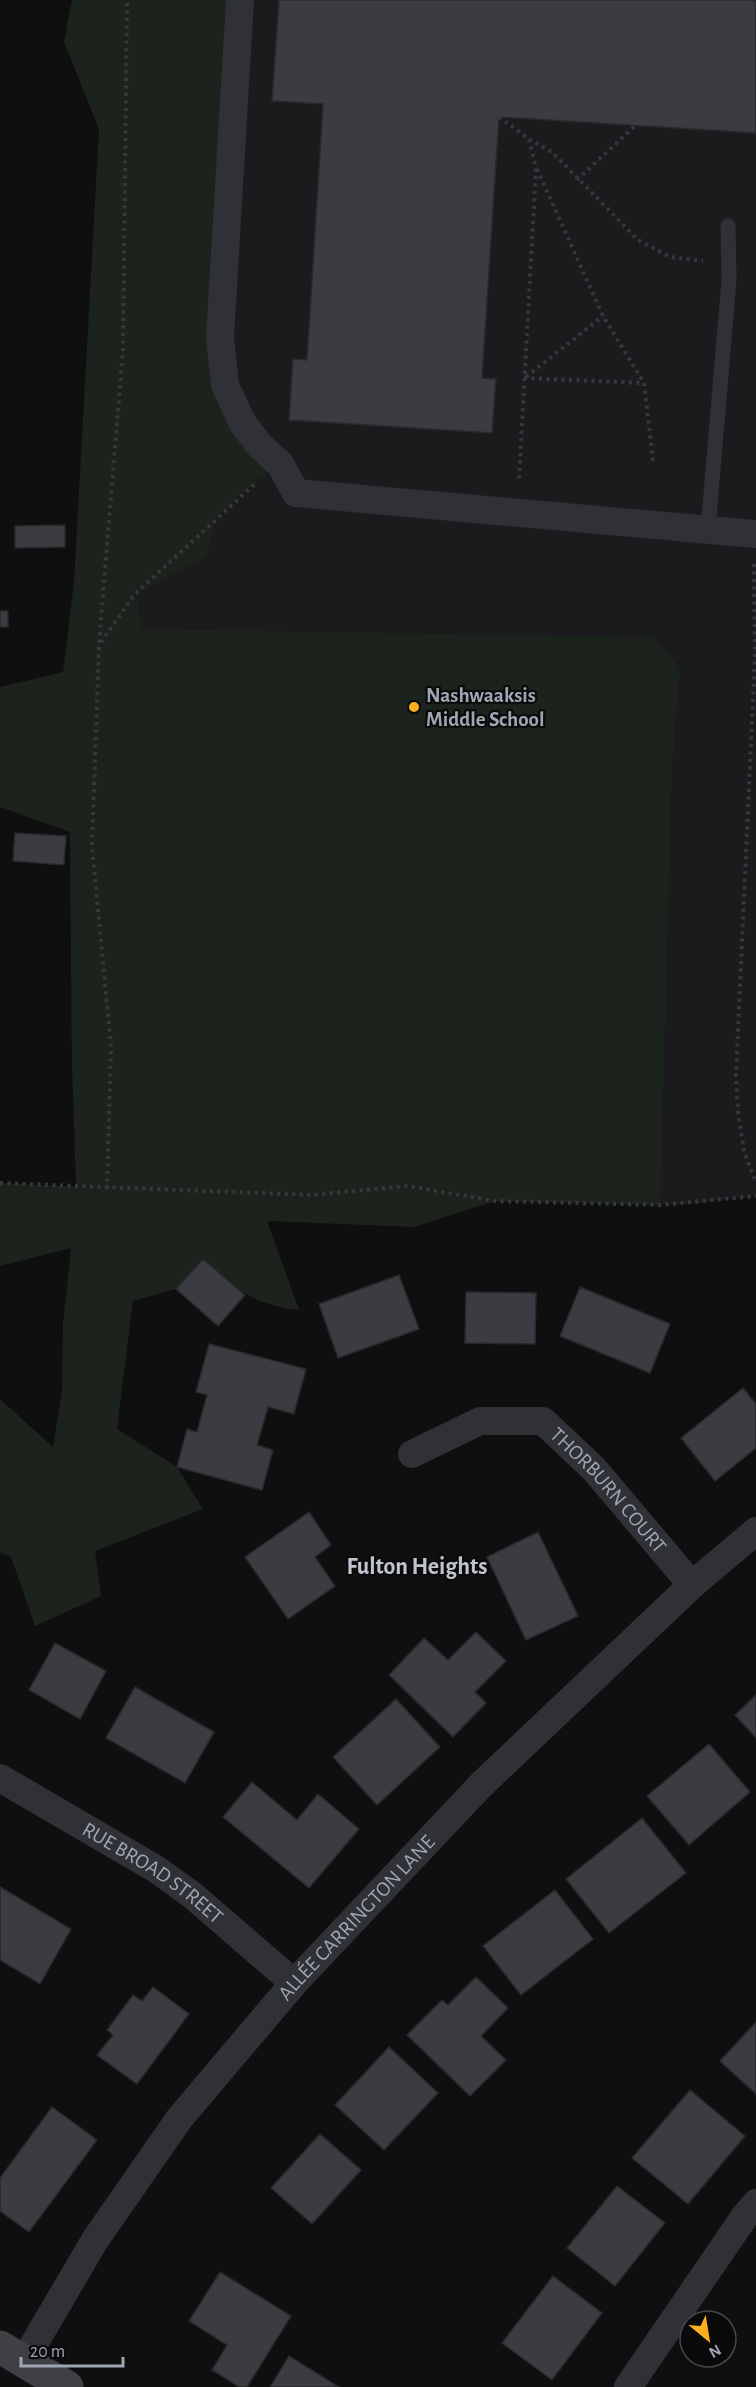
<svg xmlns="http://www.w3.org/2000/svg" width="756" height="2387" font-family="'Alegreya Sans',sans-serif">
  <rect width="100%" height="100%" fill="#0f0f10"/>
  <path fill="#1b1b1d" d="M 108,0 L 756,0 L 756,1196 L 676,1205 L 495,1201 L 72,1064 L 70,831 Z"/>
  <path fill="#1b231c" d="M 72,0 L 240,0 L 225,385 L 280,464 L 245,491 L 216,519 L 207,557 L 135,594 L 143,629 L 640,637 L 652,635 L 680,668 L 672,763 L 660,1205 L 495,1201 L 414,1227 L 267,1221 L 299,1310 C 250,1304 239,1290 203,1259 L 176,1289 L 133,1301 L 117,1429 L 177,1467 L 203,1509 L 95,1551 L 101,1596 L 35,1626 L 11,1557 L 0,1552 L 0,1399 L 53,1447 L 62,1390 L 63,1324 L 71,1248 L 0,1266 L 0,1183 L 76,1187 L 72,1064 L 70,832 L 0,807 L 0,687 L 63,672 L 74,583 L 99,129 L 64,42 Z"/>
  <path fill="#3b3c41" stroke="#29292d" stroke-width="1.5" d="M 279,0 L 756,0 L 756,133 L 499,117 L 482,378 L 496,379 L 492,433 L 289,420 L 293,359 L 307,360 L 323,104 L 272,101 Z
    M 65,525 L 65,547 L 15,548 L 15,526 Z
    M 0,611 L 8,611 L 8,627 L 0,627 Z
    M 15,833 L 66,836 L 64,865 L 13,861 Z
    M 203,1259 L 245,1295 L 218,1326 L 176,1289 Z
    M 399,1275 L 419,1329 L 338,1358 L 319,1304 Z
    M 580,1287 L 670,1324 L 650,1373 L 560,1336 Z
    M 466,1292 L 536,1293 L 535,1344 L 465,1343 Z
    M 209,1344 L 306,1369 L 294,1414 L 268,1407 L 257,1445 L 273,1450 L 262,1490 L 177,1467 L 187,1429 L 197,1432 L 207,1395 L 196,1392 Z
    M 743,1388 L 756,1404 L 756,1448 L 715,1481 L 681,1438 Z
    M 309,1512 L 331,1545 L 315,1557 L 335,1586 L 288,1619 L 245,1557 Z
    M 538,1532 L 578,1616 L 526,1640 L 487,1557 Z
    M 476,1632 L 506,1661 L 475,1692 L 486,1703 L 453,1737 L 389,1675 L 424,1638 L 448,1660 Z
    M 55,1643 L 106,1671 L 80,1719 L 29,1690 Z
    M 135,1687 L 214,1732 L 185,1783 L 106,1738 Z
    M 756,1695 L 756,1738 L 735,1715 Z
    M 396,1699 L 440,1747 L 377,1805 L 333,1757 Z
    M 709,1744 L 750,1792 L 689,1845 L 647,1796 Z
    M 252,1782 L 297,1820 L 318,1794 L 359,1829 L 309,1888 L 223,1817 Z
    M 642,1818 L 686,1873 L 609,1933 L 566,1879 Z
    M 0,1887 L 71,1929 L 40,1984 L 0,1960 Z
    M 555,1890 L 593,1939 L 521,1995 L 483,1946 Z
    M 476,1977 L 508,2008 L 481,2036 L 506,2060 L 470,2096 L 407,2035 L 442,2000 L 448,2005 Z
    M 153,1987 L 189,2014 L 137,2084 L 97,2055 L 113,2035 L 107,2030 L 133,1995 L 142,2001 Z
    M 756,2022 L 756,2094 L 720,2061 Z
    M 389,2047 L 438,2093 L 384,2150 L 335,2105 Z
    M 690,2090 L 745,2136 L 688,2204 L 632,2158 Z
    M 52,2107 L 97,2140 L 29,2232 L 0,2211 L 0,2178 Z
    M 320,2134 L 361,2170 L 312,2224 L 271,2188 Z
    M 617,2186 L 665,2223 L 615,2286 L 567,2248 Z
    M 220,2272 L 291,2316 L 247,2387 L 239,2387 L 212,2370 L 227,2345 L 189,2321 Z
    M 553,2276 L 602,2313 L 552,2380 L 502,2343 Z
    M 289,2356 L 339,2387 L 270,2387 Z"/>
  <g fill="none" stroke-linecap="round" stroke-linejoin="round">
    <path stroke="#36383d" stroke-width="4" stroke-dasharray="3 4.5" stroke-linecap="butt" d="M 499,117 L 529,139 L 536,168 L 519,480
      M 529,139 L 553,153 L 638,240 L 670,257 L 703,261
      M 537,169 L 603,316 L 644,383 L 653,461
      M 577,180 L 636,125
      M 526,377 L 603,316
      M 524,378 L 643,383
      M 754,564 L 755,655 L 736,1075 L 738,1112 L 744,1151 L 756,1183
      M 101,642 L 135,594 L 256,483
      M 0,1183 L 311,1195 L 407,1186 L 495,1201 L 660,1205 L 756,1196
      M 107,1189 L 111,1046 L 92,846 L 99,644 L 123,349 L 127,0"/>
    <path stroke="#303136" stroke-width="15" d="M 708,529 L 729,280 L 728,226"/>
    <g stroke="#303136" stroke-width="28">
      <path d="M 240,0 L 220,338 L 225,385 L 242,422 L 260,446 L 280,464 L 296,493 L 756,534"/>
      <path id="s1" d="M 412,1454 L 480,1421 L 543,1421 L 594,1469 L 692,1585"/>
      <path id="s2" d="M 0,1778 L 156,1869 L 192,1895 L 294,1983"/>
      <path id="s3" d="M 24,2361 L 95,2240 L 179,2119 L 294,1983 L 482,1784 L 692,1585 L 756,1531"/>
      <path d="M 628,2387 L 745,2216 L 756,2203"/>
    </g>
    <path stroke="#3e4046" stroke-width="33" d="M 0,2347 L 67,2387"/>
  </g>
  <circle fill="#fbaf1c" stroke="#0a0a0b" stroke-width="2" cx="414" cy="707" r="6"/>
  <g text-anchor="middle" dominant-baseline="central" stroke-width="4.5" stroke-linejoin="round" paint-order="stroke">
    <g font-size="21" font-weight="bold" fill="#9fa5b2" stroke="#0a0a0b" text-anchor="start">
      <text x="426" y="695">Nashwaaksis<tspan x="426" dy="24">Middle School</tspan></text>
    </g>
    <g font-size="21" fill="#9fa5b2" stroke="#0a0a0b">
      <text stroke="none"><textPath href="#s1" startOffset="234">THORBURN COURT</textPath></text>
      <text stroke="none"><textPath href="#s2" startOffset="180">RUE BROAD STREET</textPath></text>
      <text stroke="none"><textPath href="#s3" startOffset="556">ALLÉE CARRINGTON LANE</textPath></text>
    </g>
    <g font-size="24" font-weight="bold" fill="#c0c4ce" stroke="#0a0a0b">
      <text x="417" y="1567">Fulton Heights</text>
    </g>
  </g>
  <g transform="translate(708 2339) rotate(150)"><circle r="28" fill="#0a0a0b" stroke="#46484e" stroke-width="1.5"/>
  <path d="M0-4.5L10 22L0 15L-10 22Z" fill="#fbaf1c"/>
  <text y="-9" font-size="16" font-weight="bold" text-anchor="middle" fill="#9fa5b2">N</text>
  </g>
  <path d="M21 2357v9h102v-9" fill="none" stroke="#9fa5b2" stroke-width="3"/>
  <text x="30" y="2357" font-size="18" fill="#9fa5b2" stroke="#0a0a0b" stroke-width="4.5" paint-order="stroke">20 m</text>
</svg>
